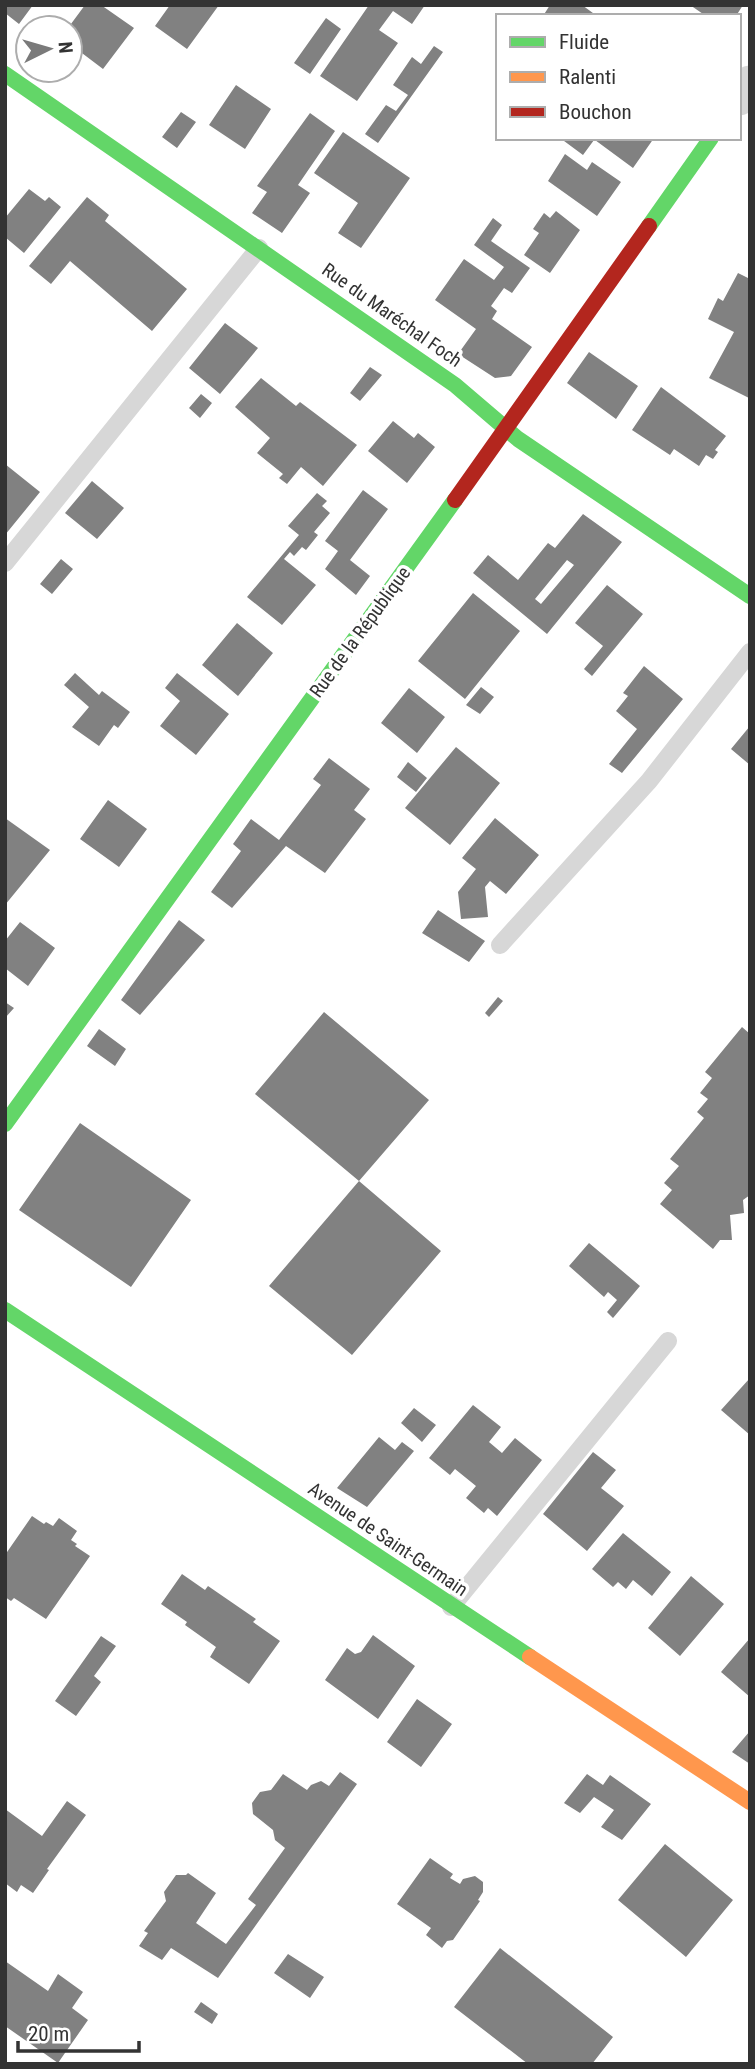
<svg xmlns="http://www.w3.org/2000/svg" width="755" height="2069" font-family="'Roboto Condensed',sans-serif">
  <rect width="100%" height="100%" fill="#fff"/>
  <path fill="#818181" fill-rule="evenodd" d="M 5,5 L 33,5 L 19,24 L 5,13 Z
    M 85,5 L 101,5 L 134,28 L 103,69 L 70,44 L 70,28 L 68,28 Z
    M 170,5 L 219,5 L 187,49 L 155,26 Z
    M 369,5 L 425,5 L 412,24 L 393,11 L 379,30 L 398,43 L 357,101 L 320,76 Z
    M 550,5 L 582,5 L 597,16 L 543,16 Z
    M 690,5 L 743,5 L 736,16 L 706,16 Z
    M 326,18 L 341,29 L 310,74 L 294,63 Z
    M 434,46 L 443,52 L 378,143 L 365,134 L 386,105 L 396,111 L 408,95 L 393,85 L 412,57 L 421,64 Z
    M 236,85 L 271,109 L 245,149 L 209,125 Z
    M 181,112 L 196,122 L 177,148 L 162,137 Z
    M 310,113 L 335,131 L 298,185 L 310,193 L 282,233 L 252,213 L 267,192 L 257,186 Z
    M 343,132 L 410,178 L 361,248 L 338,233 L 358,203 L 314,173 Z
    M 560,138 L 592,138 L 594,140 L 583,155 Z
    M 596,138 L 654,138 L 633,168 L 595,140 Z
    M 565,154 L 587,170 L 592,162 L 621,182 L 597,216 L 548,181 Z
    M 29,189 L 45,201 L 49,197 L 61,207 L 24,253 L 5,237 L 5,218 Z
    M 87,197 L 109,215 L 105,221 L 187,289 L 152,331 L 70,261 L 51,284 L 29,266 Z
    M 556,211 L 580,230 L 550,273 L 524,255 L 539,233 L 533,229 L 544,213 L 550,218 Z
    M 493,218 L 502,225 L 491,241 L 530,268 L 512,293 L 504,288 L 491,306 L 497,311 L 492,319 L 532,347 L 511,376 L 495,378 L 458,354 L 476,329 L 435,300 L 464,259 L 494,280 L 504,267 L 474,245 Z
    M 738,273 L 750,279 L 749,398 L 709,378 L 734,332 L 708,319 L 718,298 L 723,301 Z
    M 225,323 L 258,348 L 220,394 L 189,368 Z
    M 589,352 L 638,386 L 616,419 L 567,383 Z
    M 370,367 L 382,375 L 360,401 L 350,393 Z
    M 261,378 L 296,406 L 300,402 L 357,445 L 323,486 L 301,467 L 287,484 L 279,478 L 283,474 L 257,453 L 270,438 L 235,407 Z
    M 661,387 L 726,436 L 715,450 L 718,452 L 713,459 L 706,455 L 699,466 L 674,449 L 670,455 L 632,430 Z
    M 201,394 L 212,403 L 200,418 L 189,408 Z
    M 393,421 L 414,438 L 418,433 L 435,447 L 407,483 L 368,451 Z
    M 5,464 L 40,492 L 5,535 Z
    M 92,481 L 124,508 L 97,539 L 65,513 Z
    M 363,490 L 388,509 L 350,560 L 370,576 L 356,595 L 325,569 L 338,551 L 325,541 Z
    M 317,493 L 327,501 L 322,506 L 330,513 L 314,532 L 318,535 L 306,550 L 302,547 L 294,556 L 290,552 L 284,559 L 316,585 L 282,625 L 247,597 L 299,535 L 288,526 Z
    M 583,514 L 622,542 L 547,634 L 473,573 L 488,555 L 518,580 L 548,543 L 555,548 ZM 567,560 L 574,565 L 541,604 L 535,599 Z
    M 61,559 L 73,569 L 52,594 L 40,584 Z
    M 607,585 L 643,614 L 592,676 L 584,669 L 603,646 L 575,623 Z
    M 473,593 L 520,631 L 465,699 L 418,661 Z
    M 237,623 L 273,653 L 238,696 L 202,665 Z
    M 644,666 L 683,699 L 622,773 L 609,764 L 637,729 L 616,711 L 628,696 L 623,693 Z
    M 75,673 L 99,695 L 102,691 L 130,712 L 118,728 L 114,725 L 99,746 L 72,727 L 89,707 L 64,685 Z
    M 177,673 L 229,714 L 196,755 L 160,726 L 180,701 L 165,688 Z
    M 481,687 L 494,697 L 480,714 L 466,705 Z
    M 409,688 L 445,717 L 417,753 L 381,723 Z
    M 750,726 L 750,765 L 731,749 Z
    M 456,747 L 500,783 L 450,845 L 405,808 Z
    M 329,758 L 370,789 L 354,810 L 366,819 L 325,873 L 286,846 L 232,908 L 211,892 L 241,851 L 233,844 L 251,819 L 279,840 L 321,785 L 313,779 Z
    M 408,762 L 427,778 L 416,792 L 397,777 Z
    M 108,800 L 147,829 L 119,867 L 80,839 Z
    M 5,818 L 50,850 L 5,905 Z
    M 495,818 L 539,855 L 506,894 L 490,881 L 485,887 L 488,917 L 461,919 L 458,892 L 476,869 L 462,858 Z
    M 438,910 L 485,941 L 469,962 L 422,933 Z
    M 179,920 L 205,940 L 140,1015 L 121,1000 Z
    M 20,922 L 55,948 L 28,986 L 5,968 L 5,941 Z
    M 498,997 L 503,1001 L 489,1017 L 485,1013 Z
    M 5,1002 L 14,1008 L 5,1018 Z
    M 324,1012 L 429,1100 L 359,1181 L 255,1094 Z
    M 742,1027 L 750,1034 L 750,1195 L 743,1200 L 744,1213 L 730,1215 L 732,1240 L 720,1240 L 713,1249 L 660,1204 L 672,1190 L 664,1183 L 679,1166 L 670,1159 L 704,1118 L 697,1112 L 708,1099 L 700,1093 L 712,1078 L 705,1072 Z
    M 99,1029 L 126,1049 L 115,1066 L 87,1046 Z
    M 80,1123 L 191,1200 L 131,1287 L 19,1210 Z
    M 359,1181 L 441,1251 L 352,1355 L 269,1286 Z
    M 589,1243 L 640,1286 L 613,1318 L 607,1312 L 617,1300 L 608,1292 L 604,1297 L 569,1266 Z
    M 750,1378 L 750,1435 L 721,1410 Z
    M 473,1405 L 501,1427 L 489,1442 L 502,1453 L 515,1438 L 542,1460 L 497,1516 L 488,1508 L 484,1513 L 466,1498 L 476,1486 L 455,1469 L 450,1475 L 429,1458 Z
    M 414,1408 L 436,1425 L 422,1442 L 401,1423 Z
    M 379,1437 L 395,1450 L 402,1442 L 414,1451 L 367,1507 L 337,1488 Z
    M 593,1452 L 616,1470 L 601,1488 L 624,1506 L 587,1551 L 543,1514 Z
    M 32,1516 L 44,1524 L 46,1522 L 53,1526 L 59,1518 L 77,1531 L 71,1540 L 77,1544 L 75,1546 L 90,1556 L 46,1619 L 14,1598 L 11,1601 L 5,1597 L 5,1555 Z
    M 623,1533 L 671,1572 L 652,1596 L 633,1580 L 626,1589 L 618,1582 L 613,1587 L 592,1569 Z
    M 182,1574 L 205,1590 L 208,1586 L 256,1619 L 253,1622 L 280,1641 L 249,1684 L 210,1657 L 216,1647 L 185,1625 L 187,1622 L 161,1604 Z
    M 691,1576 L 724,1604 L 680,1656 L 648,1628 Z
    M 373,1635 L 415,1666 L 378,1719 L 325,1680 L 347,1648 L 355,1654 L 361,1652 Z
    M 101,1636 L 116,1646 L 94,1676 L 101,1682 L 76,1716 L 55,1701 Z
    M 750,1638 L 750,1697 L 721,1672 Z
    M 417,1699 L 452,1724 L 421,1767 L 387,1742 Z
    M 750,1731 L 750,1764 L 732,1752 Z
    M 340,1772 L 357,1784 L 218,1978 L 171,1948 L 162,1960 L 139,1946 L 148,1933 L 144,1931 L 166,1901 L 164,1892 L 176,1875 L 186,1875 L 188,1873 L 216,1893 L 196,1923 L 226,1944 L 256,1905 L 248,1899 L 285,1848 L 275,1840 L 273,1830 L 253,1814 L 252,1803 L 260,1792 L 271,1790 L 283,1774 L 307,1790 L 311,1785 L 321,1781 L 329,1786 Z
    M 587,1774 L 603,1785 L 610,1775 L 651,1804 L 622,1840 L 601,1827 L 614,1810 L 594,1797 L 580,1813 L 564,1803 Z
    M 67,1801 L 86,1815 L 47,1869 L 49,1870 L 33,1893 L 21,1885 L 17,1892 L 5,1883 L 5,1809 L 42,1836 Z
    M 665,1844 L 733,1900 L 686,1957 L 618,1900 Z
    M 430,1858 L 453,1874 L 450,1878 L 460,1884 L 463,1879 L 475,1876 L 483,1882 L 483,1892 L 478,1900 L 480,1901 L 453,1940 L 447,1941 L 442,1948 L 426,1935 L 431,1928 L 397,1904 Z
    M 500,1948 L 613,2037 L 592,2064 L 528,2064 L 454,2007 Z
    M 288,1954 L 324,1977 L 310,1998 L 274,1973 Z
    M 5,1961 L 48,1991 L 58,1974 L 83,1992 L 72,2008 L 88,2020 L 58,2063 L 5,2026 Z
    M 201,2002 L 218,2014 L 212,2024 L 194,2012 Z"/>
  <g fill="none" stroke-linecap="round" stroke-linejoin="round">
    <path stroke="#d7d7d7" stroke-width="18" d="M 5,563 L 259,248
      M 500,945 L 649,781 L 750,652
      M 451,1607 L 668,1341"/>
    <path stroke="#d7d7d7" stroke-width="35" d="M 739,98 L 750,83"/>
    <path stroke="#63d668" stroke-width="16" d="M 5,74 L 455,385 L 518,439 L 750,596
      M 649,226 L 711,138
      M 5,1124 L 455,500
      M 5,1310 L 530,1657"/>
    <path stroke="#ff974d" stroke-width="16" d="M 530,1657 L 750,1802"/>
    <path stroke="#b3261e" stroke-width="16" d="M 455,500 L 649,226"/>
  </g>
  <g text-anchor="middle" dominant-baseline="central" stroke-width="7" stroke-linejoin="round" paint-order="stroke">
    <g font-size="19" fill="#333" stroke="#fff">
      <text transform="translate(392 315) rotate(35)">Rue du Maréchal Foch</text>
      <text transform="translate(360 632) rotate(-54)">Rue de la République</text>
      <text transform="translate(388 1539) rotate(34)">Avenue de Saint-Germain</text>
    </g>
  </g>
  <rect width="755" height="2069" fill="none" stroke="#333333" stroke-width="14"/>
  <rect x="496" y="14" width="245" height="126" fill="#ffffff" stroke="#adadad" stroke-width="2"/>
  <rect x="510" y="37" width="35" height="10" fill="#63d668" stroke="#adadad" stroke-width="2"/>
  <text x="559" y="49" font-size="21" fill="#333333">Fluide</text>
  <rect x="510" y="72" width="35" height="10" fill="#ff974d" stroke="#adadad" stroke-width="2"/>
  <text x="559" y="84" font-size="21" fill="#333333">Ralenti</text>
  <rect x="510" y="107" width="35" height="10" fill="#b3261e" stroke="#adadad" stroke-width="2"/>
  <text x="559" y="119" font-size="21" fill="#333333">Bouchon</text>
  <g transform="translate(49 49) rotate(85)"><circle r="33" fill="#ffffff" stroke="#adadad" stroke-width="2"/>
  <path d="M0-5L12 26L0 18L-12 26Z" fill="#7a7a7a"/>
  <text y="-10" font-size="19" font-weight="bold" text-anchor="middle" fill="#333333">N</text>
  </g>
  <path d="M18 2041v10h121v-10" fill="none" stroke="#333333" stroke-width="3.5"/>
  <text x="28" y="2041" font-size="21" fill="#333333" stroke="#ffffff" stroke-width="5" paint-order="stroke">20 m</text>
</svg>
